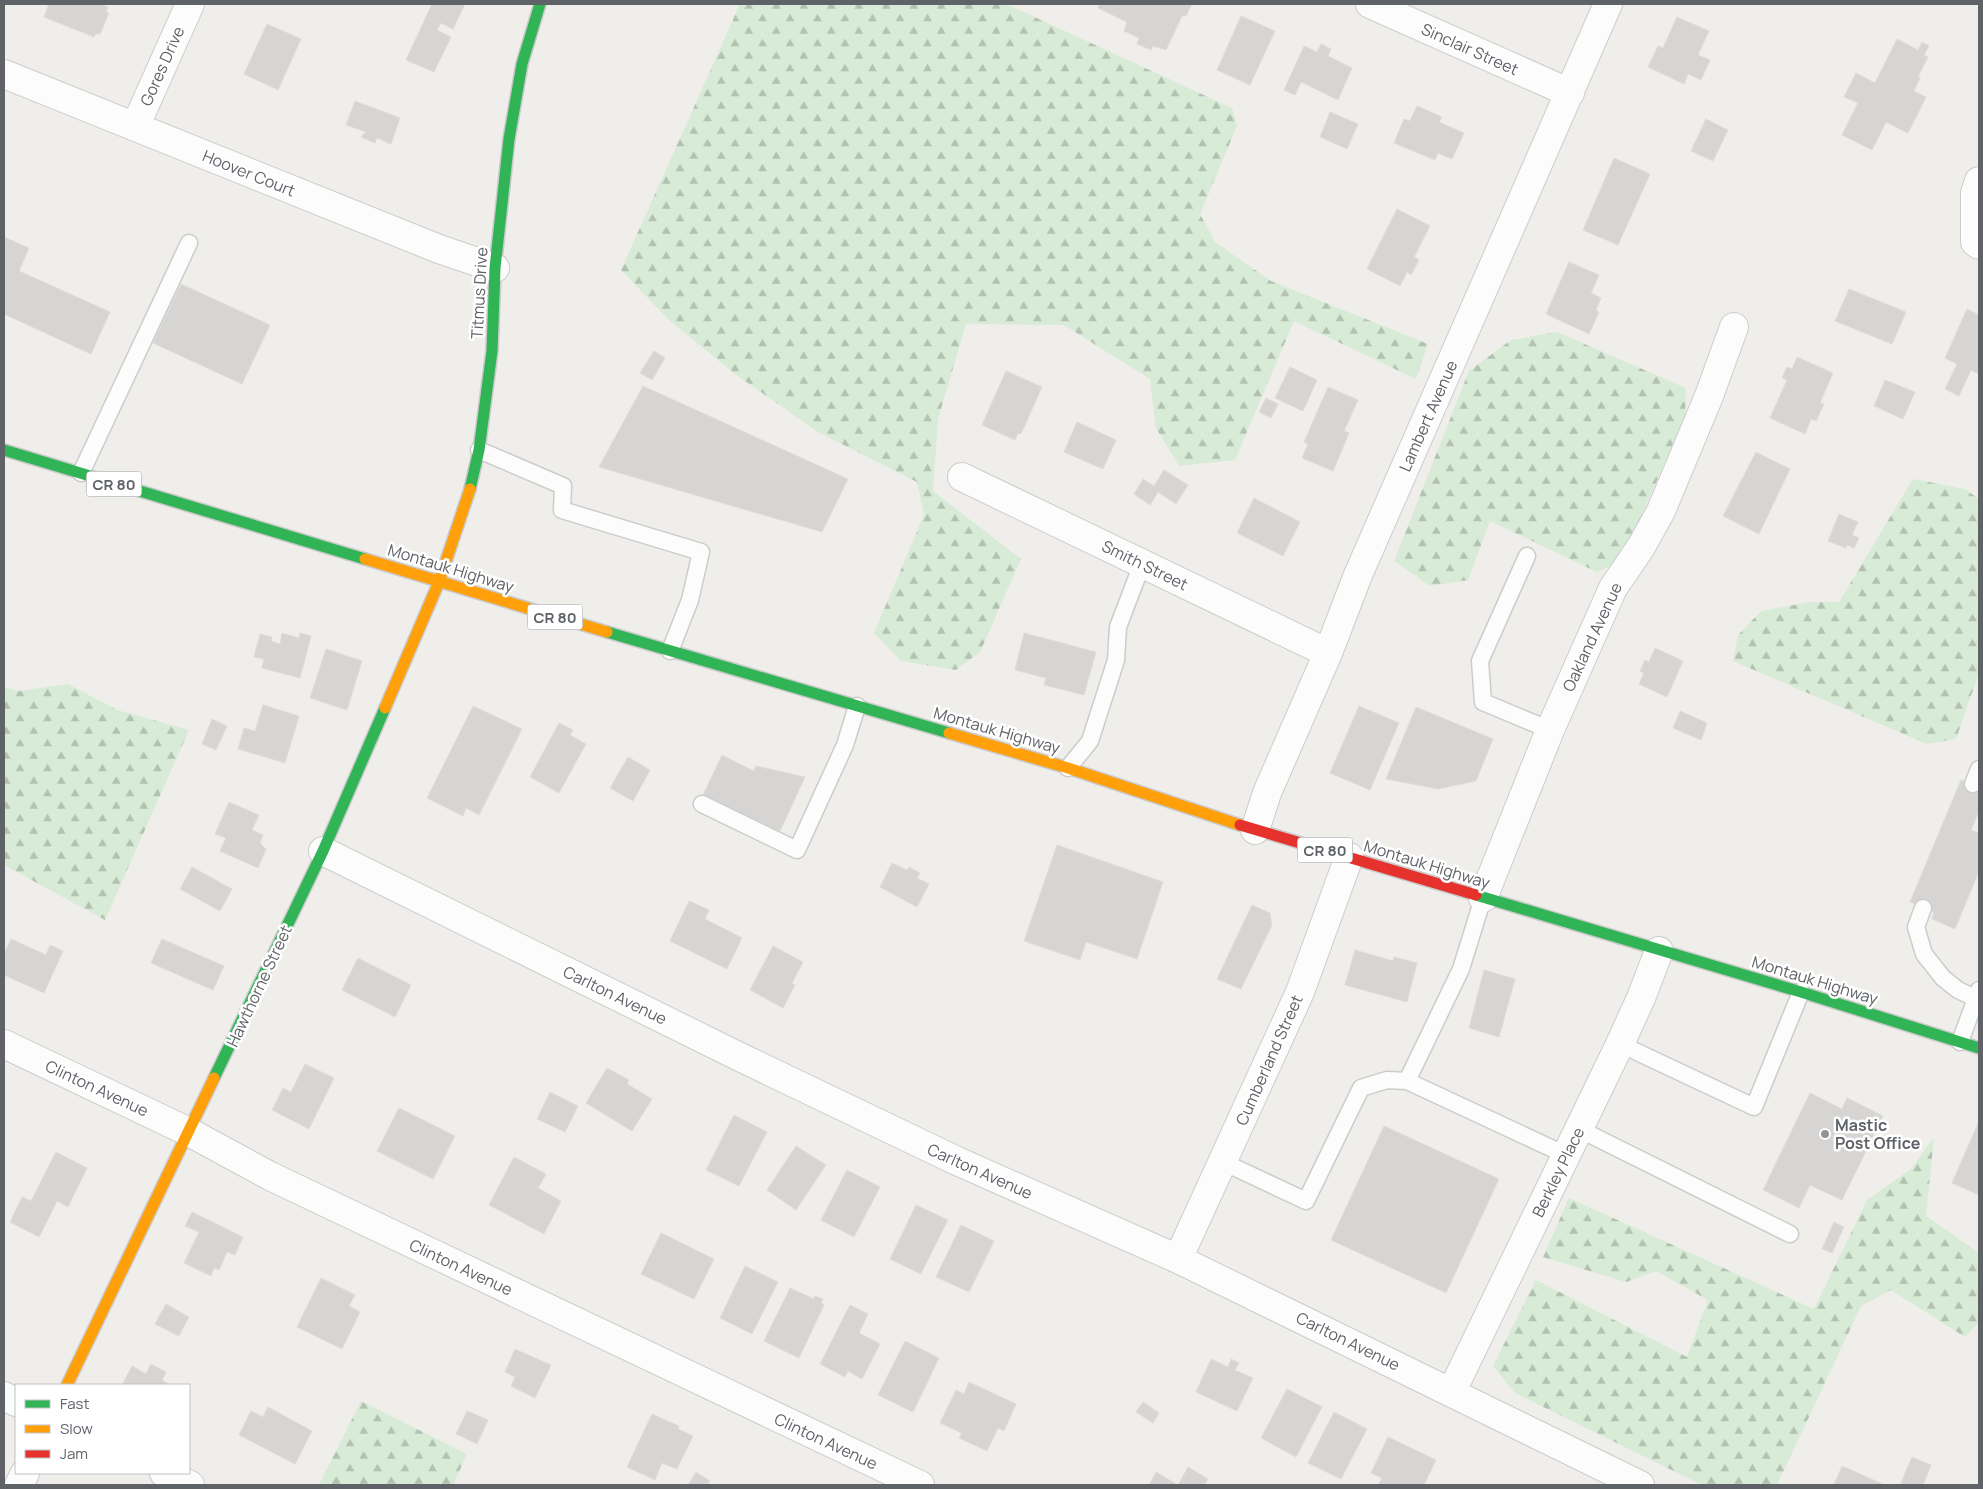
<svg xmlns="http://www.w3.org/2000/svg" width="1983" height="1489" font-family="Manrope,sans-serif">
  <defs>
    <pattern id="forest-firs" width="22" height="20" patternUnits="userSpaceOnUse" patternTransform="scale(1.25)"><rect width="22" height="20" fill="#d8ebd6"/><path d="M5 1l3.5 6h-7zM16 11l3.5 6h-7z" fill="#b2c2b1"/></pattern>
  </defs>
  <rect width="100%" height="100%" fill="#efeeea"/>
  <path fill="url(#forest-firs)" d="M 740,4 L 1006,4 L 1232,108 L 1237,126 L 1200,214 L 1215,242 L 1271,281 L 1428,344 L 1416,379 L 1294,321 L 1235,460 L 1179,466 L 1156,428 L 1150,379 L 1064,325 L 966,324 L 938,419 L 933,491 L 1021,559 L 980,652 L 956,670 L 901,661 L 874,633 L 924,515 L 917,482 L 818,432 L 735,374 L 669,320 L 621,270 Z
    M 1557,332 L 1686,388 L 1685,416 L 1622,561 L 1597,572 L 1490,521 L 1468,580 L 1430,586 L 1394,561 L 1469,371 L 1511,340 Z
    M 1913,479 L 1965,489 L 1979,499 L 1979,673 L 1956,739 L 1927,744 L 1733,661 L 1738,635 L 1761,611 L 1810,602 L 1839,602 Z
    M 68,684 L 117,710 L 189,730 L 105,920 L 4,865 L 4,687 L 19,691 Z
    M 1934,1137 L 1926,1216 L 1979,1253 L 1979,1322 L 1965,1337 L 1891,1290 L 1861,1306 L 1777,1485 L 1702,1485 L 1515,1393 L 1493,1366 L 1536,1280 L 1687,1357 L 1708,1300 L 1656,1271 L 1626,1282 L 1543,1257 L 1569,1198 L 1814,1309 L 1867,1200 L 1912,1168 Z
    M 361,1401 L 467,1454 L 453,1485 L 319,1485 Z"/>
  <path fill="#d6d5d3" stroke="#deddd9" d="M 49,4 L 101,4 L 108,7 L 106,12 L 109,13 L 100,34 L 95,34 L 94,37 L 44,17 Z
    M 432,4 L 465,4 L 453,29 L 441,23 L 437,30 L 451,37 L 434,72 L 406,60 Z
    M 1099,4 L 1192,4 L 1186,16 L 1182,16 L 1166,50 L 1153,46 L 1151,50 L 1137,44 L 1139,38 L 1124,31 L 1127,22 L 1098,8 Z
    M 1241,16 L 1275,31 L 1250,85 L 1217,70 Z
    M 1677,17 L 1709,31 L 1698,55 L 1710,60 L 1701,80 L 1688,74 L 1684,84 L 1648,67 L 1658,46 L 1663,48 Z
    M 267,24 L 301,39 L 278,90 L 244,74 Z
    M 1897,39 L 1918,50 L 1922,42 L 1929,46 L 1924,55 L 1928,57 L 1918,77 L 1920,78 L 1914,91 L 1926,97 L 1908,133 L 1886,122 L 1872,150 L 1842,135 L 1858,103 L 1844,97 L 1856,73 L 1875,83 Z
    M 1321,44 L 1331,49 L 1328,56 L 1352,68 L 1338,100 L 1301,82 L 1295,95 L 1284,90 L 1304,46 L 1317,52 Z
    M 355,101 L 400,118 L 391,144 L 377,138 L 375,143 L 361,137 L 366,132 L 346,125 Z
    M 1417,106 L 1442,117 L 1439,122 L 1464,133 L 1452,159 L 1438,153 L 1435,160 L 1394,143 L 1404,119 L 1410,121 Z
    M 1330,112 L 1358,124 L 1347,149 L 1320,137 Z
    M 1706,119 L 1728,130 L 1713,161 L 1691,151 Z
    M 1614,158 L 1650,174 L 1618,245 L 1583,230 Z
    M 1397,209 L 1430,226 L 1414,257 L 1419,260 L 1411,275 L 1407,272 L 1400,286 L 1367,269 Z
    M 4,237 L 29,248 L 19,271 L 110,312 L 91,354 L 4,314 Z
    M 1569,262 L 1599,275 L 1591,293 L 1601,298 L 1596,310 L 1599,312 L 1589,334 L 1546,314 Z
    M 181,284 L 270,325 L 242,384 L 153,343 Z
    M 1849,289 L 1906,312 L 1892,344 L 1835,321 Z
    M 1967,309 L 1979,315 L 1979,374 L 1971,370 L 1959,396 L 1945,389 L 1957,364 L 1945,358 Z
    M 654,351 L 665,358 L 652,380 L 640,373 Z
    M 1797,357 L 1833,373 L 1820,403 L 1824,404 L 1816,421 L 1811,419 L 1805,434 L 1770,418 L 1787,380 L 1782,378 L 1787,367 L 1792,369 Z
    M 1290,367 L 1317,380 L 1303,411 L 1275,398 Z
    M 1006,371 L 1042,387 L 1021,434 L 1018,433 L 1015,440 L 982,425 Z
    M 1885,380 L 1915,392 L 1903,419 L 1874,406 Z
    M 643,386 L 848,479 L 822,532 L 599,467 Z
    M 1328,387 L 1358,400 L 1344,431 L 1349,433 L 1333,471 L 1302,458 L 1308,444 L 1304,442 Z
    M 1266,398 L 1278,404 L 1271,418 L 1259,412 Z
    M 1077,422 L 1116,440 L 1103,469 L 1064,452 Z
    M 1756,452 L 1790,469 L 1759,534 L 1723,516 Z
    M 1164,470 L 1188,485 L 1176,504 L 1158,492 L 1150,505 L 1134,494 L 1143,479 L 1154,486 Z
    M 1254,498 L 1300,522 L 1283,556 L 1237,533 Z
    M 1839,514 L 1858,522 L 1852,535 L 1859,538 L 1854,548 L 1847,545 L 1846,548 L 1828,541 Z
    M 282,633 L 299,638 L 300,633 L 311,636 L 300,678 L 262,668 L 264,659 L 254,657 L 260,634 L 272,637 L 271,641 L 280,644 Z
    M 1024,633 L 1096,652 L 1084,695 L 1044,685 L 1046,678 L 1015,670 Z
    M 1655,648 L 1683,661 L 1667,697 L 1639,684 L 1644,673 L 1640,671 L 1645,660 L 1649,662 Z
    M 326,649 L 362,661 L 347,710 L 310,698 Z
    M 263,705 L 299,716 L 285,763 L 238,749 L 244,728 L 255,731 Z
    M 473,706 L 522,729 L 479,815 L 466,808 L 463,816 L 427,798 Z
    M 1359,706 L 1399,723 L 1370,790 L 1330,773 Z
    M 1416,707 L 1493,739 L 1476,781 L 1438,789 L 1386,779 Z
    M 1680,711 L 1707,723 L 1701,740 L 1673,728 Z
    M 212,719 L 227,726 L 216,750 L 202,744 Z
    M 559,723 L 573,730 L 570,735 L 586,744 L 559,793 L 530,777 Z
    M 722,755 L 754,771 L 756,766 L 805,777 L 780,831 L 703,795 Z
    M 628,757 L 650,770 L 633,801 L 610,788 Z
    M 1961,780 L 1979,787 L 1979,811 L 1971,830 L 1979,833 L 1979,871 L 1955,929 L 1932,919 L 1934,912 L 1910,902 Z
    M 229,802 L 259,815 L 252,830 L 263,835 L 260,843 L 266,849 L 258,868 L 220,851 L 226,838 L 215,834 Z
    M 1057,845 L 1163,882 L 1137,959 L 1086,942 L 1080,960 L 1024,941 Z
    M 892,863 L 907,870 L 909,867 L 920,873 L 917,878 L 929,884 L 917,907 L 880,887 Z
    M 192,867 L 232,889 L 220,911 L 180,889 Z
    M 689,901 L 709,910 L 705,919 L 742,938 L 727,969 L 670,941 Z
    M 1252,905 L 1270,913 L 1272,925 L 1241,989 L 1217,979 Z
    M 11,939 L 46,955 L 50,945 L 63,951 L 44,993 L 4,975 L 4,954 Z
    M 162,939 L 224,966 L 213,990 L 151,963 Z
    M 773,946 L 803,962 L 792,983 L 795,985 L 783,1008 L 750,990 Z
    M 1355,950 L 1393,961 L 1394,957 L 1417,963 L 1407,1002 L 1345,985 Z
    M 358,958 L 411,985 L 395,1017 L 342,990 Z
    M 1484,970 L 1515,979 L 1499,1037 L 1469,1028 Z
    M 305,1064 L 334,1078 L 309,1129 L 272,1110 L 283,1088 L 291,1092 Z
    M 607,1068 L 629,1080 L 627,1084 L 652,1099 L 632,1131 L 586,1103 Z
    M 550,1092 L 578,1106 L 565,1132 L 537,1119 Z
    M 1810,1093 L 1842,1109 L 1847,1098 L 1883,1116 L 1842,1200 L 1810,1185 L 1799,1208 L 1763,1190 Z
    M 399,1108 L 455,1136 L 433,1179 L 377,1151 Z
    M 734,1115 L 767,1132 L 739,1186 L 706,1170 Z
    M 1979,1121 L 1979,1195 L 1952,1183 Z
    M 1384,1126 L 1499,1179 L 1446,1293 L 1331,1240 Z
    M 796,1146 L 826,1165 L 796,1210 L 767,1190 Z
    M 56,1152 L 87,1168 L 68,1207 L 57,1201 L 39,1237 L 10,1222 L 22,1197 L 31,1201 Z
    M 514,1157 L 546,1174 L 538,1188 L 561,1201 L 544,1234 L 489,1205 Z
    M 847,1170 L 880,1187 L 854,1237 L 821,1220 Z
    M 916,1205 L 948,1220 L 921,1274 L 890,1259 Z
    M 192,1212 L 243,1237 L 235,1255 L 227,1252 L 219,1270 L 214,1268 L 211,1276 L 184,1263 L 199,1232 L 185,1226 Z
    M 1834,1222 L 1844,1227 L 1832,1253 L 1822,1249 Z
    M 961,1225 L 994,1241 L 969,1292 L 936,1277 Z
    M 661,1233 L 714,1259 L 694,1299 L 641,1274 Z
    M 745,1266 L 778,1282 L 752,1334 L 720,1318 Z
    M 321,1278 L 355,1295 L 349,1306 L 360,1312 L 342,1349 L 297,1327 Z
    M 790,1288 L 814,1299 L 815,1296 L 823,1299 L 821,1303 L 824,1305 L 799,1358 L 764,1341 Z
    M 166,1304 L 189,1317 L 179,1336 L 155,1324 Z
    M 850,1305 L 868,1314 L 859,1333 L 880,1344 L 862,1379 L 848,1371 L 845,1377 L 820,1364 Z
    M 905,1341 L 939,1358 L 913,1412 L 878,1395 Z
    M 515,1349 L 551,1365 L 535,1398 L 511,1386 L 515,1377 L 505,1372 Z
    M 1211,1359 L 1228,1367 L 1231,1359 L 1239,1363 L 1235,1370 L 1253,1378 L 1237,1411 L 1196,1392 Z
    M 151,1364 L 166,1372 L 162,1380 L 170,1385 L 122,1385 L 132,1366 L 146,1374 Z
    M 969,1382 L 1016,1404 L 1004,1431 L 998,1428 L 987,1451 L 959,1438 L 962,1433 L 940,1423 L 956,1390 L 964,1394 Z
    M 1287,1389 L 1322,1407 L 1296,1457 L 1261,1438 Z
    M 1143,1402 L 1159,1413 L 1153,1423 L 1136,1412 Z
    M 268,1407 L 312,1431 L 295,1464 L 239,1435 L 251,1411 L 263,1417 Z
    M 467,1411 L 488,1420 L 477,1444 L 456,1434 Z
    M 1334,1412 L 1367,1429 L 1341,1479 L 1308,1463 Z
    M 652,1414 L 679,1426 L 678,1429 L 693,1436 L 677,1469 L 662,1463 L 655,1480 L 627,1467 Z
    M 1388,1437 L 1436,1460 L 1424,1485 L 1397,1485 L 1393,1484 L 1392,1485 L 1378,1485 L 1382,1478 L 1371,1473 Z
    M 1912,1457 L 1931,1465 L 1923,1485 L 1900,1485 Z
    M 1842,1466 L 1885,1485 L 1834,1485 Z
    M 1188,1467 L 1208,1479 L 1204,1485 L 1149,1485 L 1156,1472 L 1178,1485 Z
    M 696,1472 L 710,1481 L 707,1485 L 688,1485 Z"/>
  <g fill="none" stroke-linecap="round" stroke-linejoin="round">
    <g stroke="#cbcccc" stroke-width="19">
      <path id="lane" d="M 479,450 L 563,486 L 562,510 L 701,552 L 690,600 L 670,651
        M 81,473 L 189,243
        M 1527,556 L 1480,661 L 1483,702 L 1550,730
        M 1068,768 L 1090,741 L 1116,660 L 1118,627 L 1142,564
        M 1973,784 L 1979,769
        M 702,804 L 797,850 L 845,745 L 857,706
        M 1923,908 L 1916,927 L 1924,954 L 1943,978 L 1958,990 L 1975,998
        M 1960,1042 L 1979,990
        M 1620,1044 L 1754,1107 L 1801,992
        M 1407,1081 L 1461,969 L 1483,898
        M 1579,1129 L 1790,1234
        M 1223,1162 L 1306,1201 L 1361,1088 L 1387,1080 L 1407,1081 L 1566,1155"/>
    </g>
    <g stroke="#cbcccc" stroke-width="30">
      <path id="street" d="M 1370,4 L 1570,93
        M 4,74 L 439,249 L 495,268
        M 135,127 L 190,4
        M 1979,181 L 1975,193 L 1975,242 L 1979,245
        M 962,477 L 1328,653
        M 1255,830 L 1267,793 L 1328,653 L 1358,575 L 1608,4
        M 323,851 L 744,1059 L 957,1161 L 1178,1259 L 1640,1485
        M 1483,898 L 1550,730 L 1613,588 L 1641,547 L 1661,511 L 1709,396 L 1734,327
        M 4,1044 L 189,1132 L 270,1176 L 920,1485
        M 1178,1259 L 1300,992 L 1349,857
        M 1452,1391 L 1620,1044 L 1641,998 L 1659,951
        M 4,1396 L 16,1402
        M 164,1473 L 190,1485
        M 19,1485 L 25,1473"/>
    </g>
    <g stroke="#cacacb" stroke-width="14">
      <path id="fast" d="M 4,450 L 365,559
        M 470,489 L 479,450 L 492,351 L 495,268 L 509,139 L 522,64 L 540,4
        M 607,632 L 949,733
        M 1476,895 L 1801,992 L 1979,1048
        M 214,1078 L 323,851 L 385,708"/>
    </g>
    <g stroke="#cacacb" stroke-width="14">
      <path id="slow" d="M 365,559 L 607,632
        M 385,708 L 439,582 L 470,489
        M 949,733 L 1068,768 L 1240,825
        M 67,1385 L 214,1078"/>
    </g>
    <g stroke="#cacacb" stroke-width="14">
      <path id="jam" d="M 1240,825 L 1476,895"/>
    </g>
    <use href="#lane" stroke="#fdfcfc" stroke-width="16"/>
    <use href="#street" stroke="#fdfcfc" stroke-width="28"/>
    <use href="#fast" stroke="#30b455" stroke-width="11"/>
    <use href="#slow" stroke="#ff9f0a" stroke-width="11"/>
    <use href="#jam" stroke="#e5322d" stroke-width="11"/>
  </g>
  <circle fill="#919496" stroke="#fff" stroke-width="2" cx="1825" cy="1134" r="5"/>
  <g text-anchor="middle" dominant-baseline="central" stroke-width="5" stroke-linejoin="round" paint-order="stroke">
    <g fill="#fff" stroke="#8f9295" stroke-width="1">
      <rect x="86.5" y="471.5" width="55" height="25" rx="4"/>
      <rect x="527.5" y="604.5" width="55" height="25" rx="4"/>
      <rect x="1297.5" y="837.5" width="55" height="25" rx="4"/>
    </g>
    <g font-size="15" font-weight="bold" fill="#5f6368">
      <text x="114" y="484">CR 80</text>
      <text x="555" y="617">CR 80</text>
      <text x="1325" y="850">CR 80</text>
    </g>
    <g font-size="16" fill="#5f6368" stroke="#fff">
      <text transform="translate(1470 49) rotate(24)">Sinclair Street</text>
      <text transform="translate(162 66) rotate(-66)">Gores Drive</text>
      <text transform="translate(249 173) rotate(22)">Hoover Court</text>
      <text transform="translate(479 293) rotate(-87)">Titmus Drive</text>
      <text transform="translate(1428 416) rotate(-66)">Lambert Avenue</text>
      <text transform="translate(1145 565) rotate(26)">Smith Street</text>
      <text transform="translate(451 568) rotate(17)">Montauk Highway</text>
      <text transform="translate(1592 637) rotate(-65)">Oakland Avenue</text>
      <text transform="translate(997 730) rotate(16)">Montauk Highway</text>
      <text transform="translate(1427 864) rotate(17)">Montauk Highway</text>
      <text transform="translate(1815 980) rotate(17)">Montauk Highway</text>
      <text transform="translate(259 986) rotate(-65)">Hawthorne Street</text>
      <text transform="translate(615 995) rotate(26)">Carlton Avenue</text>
      <text transform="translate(1269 1060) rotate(-66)">Cumberland Street</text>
      <text transform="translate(97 1088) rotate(25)">Clinton Avenue</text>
      <text transform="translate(980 1171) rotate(24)">Carlton Avenue</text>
      <text transform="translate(1558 1172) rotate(-64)">Berkley Place</text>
      <text transform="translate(461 1267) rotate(25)">Clinton Avenue</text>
      <text transform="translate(1348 1341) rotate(26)">Carlton Avenue</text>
      <text transform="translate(826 1441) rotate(25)">Clinton Avenue</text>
    </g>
    <g font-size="16" font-weight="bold" fill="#5f6368" stroke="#fff" text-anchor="start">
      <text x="1835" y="1125">Mastic<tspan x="1835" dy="18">Post Office</tspan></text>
    </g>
  </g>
  <rect width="1983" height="1489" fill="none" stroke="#5f6368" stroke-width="10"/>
  <rect x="15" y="1384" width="175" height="90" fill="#ffffff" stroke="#bfc1c3"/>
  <rect x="25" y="1400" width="25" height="8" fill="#30b455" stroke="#bfc1c3"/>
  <text x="60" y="1409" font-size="15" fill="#5f6368">Fast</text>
  <rect x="25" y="1425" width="25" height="8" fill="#ff9f0a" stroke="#bfc1c3"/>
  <text x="60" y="1434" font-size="15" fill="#5f6368">Slow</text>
  <rect x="25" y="1450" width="25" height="8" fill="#e5322d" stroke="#bfc1c3"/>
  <text x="60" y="1459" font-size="15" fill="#5f6368">Jam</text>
</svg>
